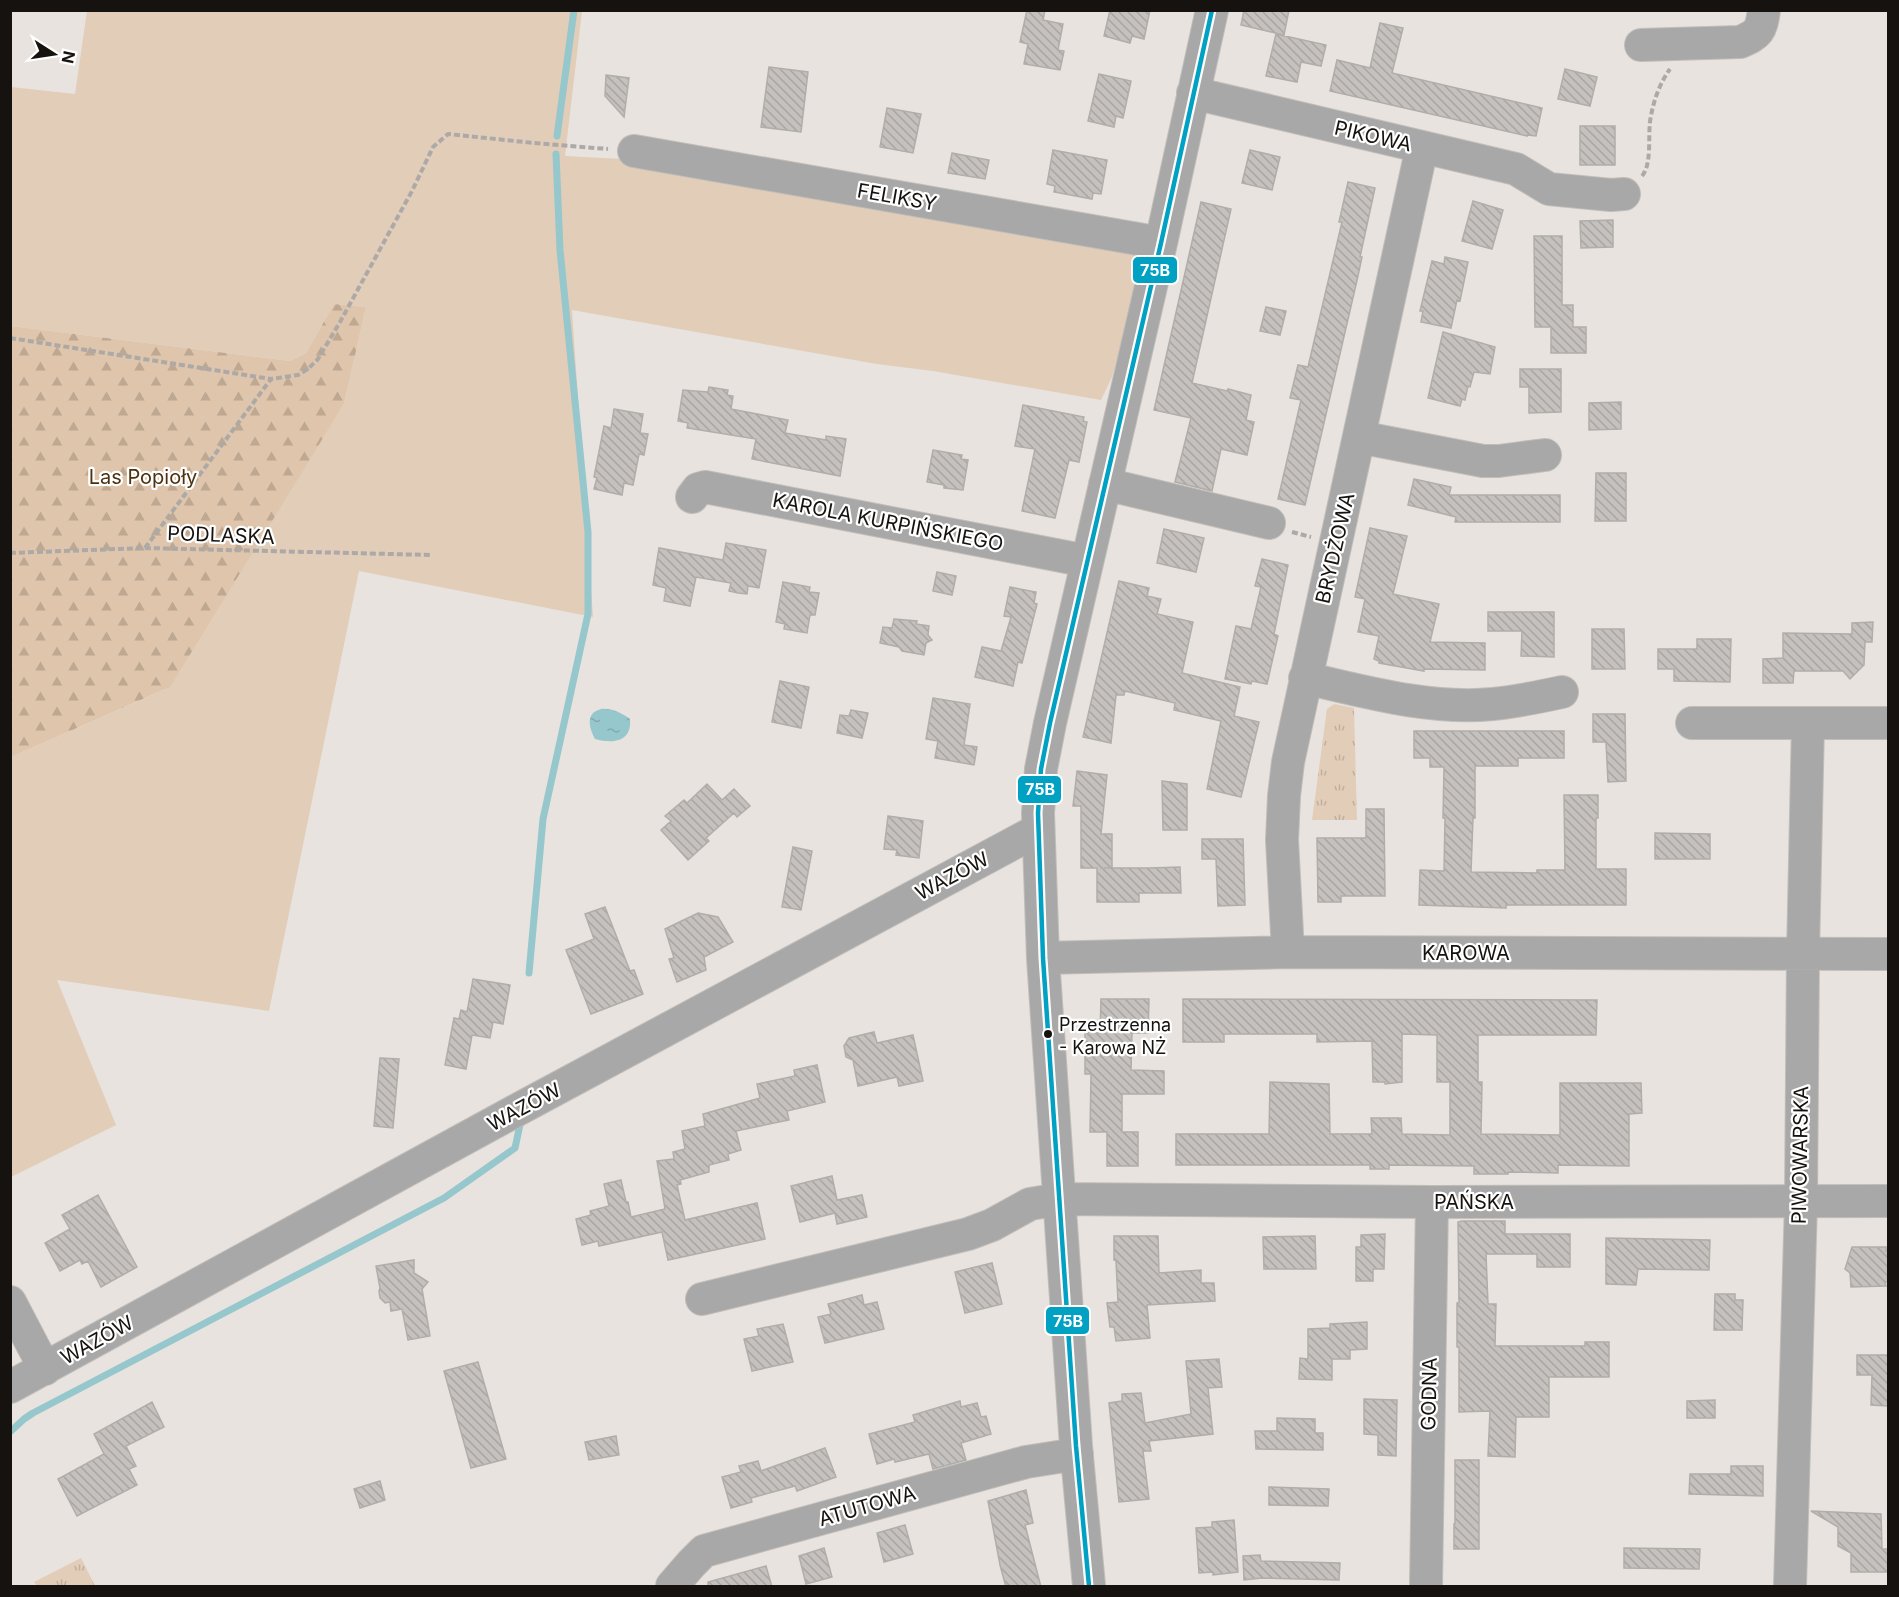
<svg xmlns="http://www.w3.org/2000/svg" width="1899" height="1597" font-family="Inter,sans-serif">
  <defs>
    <pattern id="forest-firs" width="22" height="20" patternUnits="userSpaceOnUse" patternTransform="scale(1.5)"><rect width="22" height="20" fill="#dec5ab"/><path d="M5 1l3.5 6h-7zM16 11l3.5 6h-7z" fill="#bea892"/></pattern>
    <pattern id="park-tufts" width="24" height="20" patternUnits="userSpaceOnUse" patternTransform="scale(1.5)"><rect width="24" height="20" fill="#e2cdb8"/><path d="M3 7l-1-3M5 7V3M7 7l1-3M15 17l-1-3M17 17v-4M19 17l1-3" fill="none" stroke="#c1af9d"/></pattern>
    <pattern id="water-ripples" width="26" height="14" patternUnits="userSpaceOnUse" patternTransform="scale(1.5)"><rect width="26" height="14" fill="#95c7cc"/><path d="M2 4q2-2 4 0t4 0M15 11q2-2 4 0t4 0" fill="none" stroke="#80aaae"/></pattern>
    <pattern id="building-back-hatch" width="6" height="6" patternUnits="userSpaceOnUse" patternTransform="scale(1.5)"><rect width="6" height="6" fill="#c5c1be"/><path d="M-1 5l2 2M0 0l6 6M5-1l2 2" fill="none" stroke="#a8a5a2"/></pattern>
  </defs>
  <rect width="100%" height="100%" fill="#e8e3de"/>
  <path fill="#e2cdb8" d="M 87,11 L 582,11 L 565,156 L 622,159 L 1133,251 L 1143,265 L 1112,377 L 1101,400 L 933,371 L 877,364 L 572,310 L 593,617 L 359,571 L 269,1011 L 57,980 L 116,1125 L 11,1177 L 11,757 L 166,689 L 344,404 L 366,307 L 334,304 L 306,353 L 290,361 L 11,326 L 11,87 L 75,94 Z"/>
  <path fill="url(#forest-firs)" d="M 334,304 L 366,307 L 344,404 L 170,687 L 11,757 L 11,326 L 290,361 L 306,353 Z"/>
  <path fill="url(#park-tufts)" d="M 1334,704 L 1354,708 L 1357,820 L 1312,820 L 1327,709 Z
    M 81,1558 L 95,1586 L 37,1586 L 34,1582 Z"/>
  <path fill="url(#water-ripples)" d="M 601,709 C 612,708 621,713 630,719 C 632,742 613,744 595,739 C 589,728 585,713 601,709 Z"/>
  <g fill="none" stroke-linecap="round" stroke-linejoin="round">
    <path stroke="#95c7cc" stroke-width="7" d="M 557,136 L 574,10
      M 529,973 L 543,819 L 588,614 L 588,532 L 560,250 L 556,154
      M 10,1432 L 24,1419 L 33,1413 L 444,1198 L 515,1148 L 521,1120"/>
  </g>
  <path fill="url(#building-back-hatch)" stroke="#b1ada9" stroke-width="1.5" d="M 1027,10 L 1045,10 L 1043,20 L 1063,24 L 1058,50 L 1064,51 L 1060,70 L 1024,64 L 1028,44 L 1020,42 Z
    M 1110,10 L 1150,10 L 1144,39 L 1132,36 L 1130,43 L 1104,36 Z
    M 1244,10 L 1289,10 L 1284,35 L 1241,25 Z
    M 1380,23 L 1403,28 L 1392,73 L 1542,108 L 1536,136 L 1527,135 L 1527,136 L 1330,91 L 1337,60 L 1370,68 Z
    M 1276,34 L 1326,45 L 1321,66 L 1301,62 L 1297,82 L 1266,76 Z
    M 769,67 L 808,72 L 801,132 L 761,127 Z
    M 1565,69 L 1597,77 L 1590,106 L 1558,99 Z
    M 1099,74 L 1131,81 L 1123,118 L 1116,116 L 1114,127 L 1088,121 Z
    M 606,75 L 629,78 L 624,117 L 605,96 Z
    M 887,108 L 921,114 L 913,153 L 880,147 Z
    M 1580,126 L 1615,126 L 1615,165 L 1580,165 Z
    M 1053,150 L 1107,160 L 1101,194 L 1093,193 L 1092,199 L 1054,192 L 1055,186 L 1047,184 Z
    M 1250,150 L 1280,157 L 1272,190 L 1242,183 Z
    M 952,153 L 989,160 L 985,179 L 948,173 Z
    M 1348,182 L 1375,188 L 1360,257 L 1362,257 L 1358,276 L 1305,505 L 1278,499 L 1301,400 L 1290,398 L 1298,365 L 1308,367 L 1342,222 L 1339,222 Z
    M 1473,201 L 1503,210 L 1492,249 L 1462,241 Z
    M 1201,202 L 1231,209 L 1192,383 L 1227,391 L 1228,389 L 1251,395 L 1246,420 L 1254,422 L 1247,455 L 1221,449 L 1212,491 L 1175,482 L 1191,418 L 1154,410 Z
    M 1613,220 L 1613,247 L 1581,248 L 1580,221 Z
    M 1534,236 L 1562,236 L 1562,305 L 1573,305 L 1573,327 L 1586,327 L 1586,353 L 1551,353 L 1551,327 L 1535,327 Z
    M 1445,257 L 1468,262 L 1460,301 L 1457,300 L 1451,328 L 1421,322 L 1423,311 L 1420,311 L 1432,261 L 1444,264 Z
    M 1266,307 L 1286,311 L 1280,335 L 1260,331 Z
    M 1443,332 L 1495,347 L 1490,374 L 1474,372 L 1470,387 L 1468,386 L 1465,400 L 1462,399 L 1460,406 L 1428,398 Z
    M 1520,369 L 1561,369 L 1561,412 L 1529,413 L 1529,387 L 1520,387 Z
    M 709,387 L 728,390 L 727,395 L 733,396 L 731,409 L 788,420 L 785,433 L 826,440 L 826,436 L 846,439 L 840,476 L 752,459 L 756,439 L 687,428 L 688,423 L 678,421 L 683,390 L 708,392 Z
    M 1621,402 L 1621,429 L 1589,430 L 1589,403 Z
    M 1023,405 L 1084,417 L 1083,421 L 1087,422 L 1079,462 L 1069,460 L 1055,518 L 1022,511 L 1035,449 L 1015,446 Z
    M 614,409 L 643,414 L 640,433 L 648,434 L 644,455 L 639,454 L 633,485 L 624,483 L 622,495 L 594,489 L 597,478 L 594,477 L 604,426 L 611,428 Z
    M 933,450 L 962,455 L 961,459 L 968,460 L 963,490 L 944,488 L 944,485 L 927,482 Z
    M 1596,473 L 1626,473 L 1626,521 L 1595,521 Z
    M 1414,479 L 1451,487 L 1449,495 L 1560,495 L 1560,522 L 1455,522 L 1456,517 L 1408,505 Z
    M 1370,528 L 1407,536 L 1393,594 L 1439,604 L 1430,642 L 1485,643 L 1485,670 L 1424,669 L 1424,671 L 1379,663 L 1379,661 L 1374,659 L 1379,636 L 1358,632 L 1365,599 L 1355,597 Z
    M 1164,529 L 1204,538 L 1196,572 L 1157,563 Z
    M 726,543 L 766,550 L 759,588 L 748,586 L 747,594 L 738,593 L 729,591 L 731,583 L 696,577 L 690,606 L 664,601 L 666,588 L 653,585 L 659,548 L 723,560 Z
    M 1262,559 L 1288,565 L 1274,634 L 1278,636 L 1267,684 L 1252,681 L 1251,684 L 1225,679 L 1236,626 L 1251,629 L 1261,587 L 1255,586 Z
    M 937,572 L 956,576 L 952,595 L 933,591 Z
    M 1119,581 L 1149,588 L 1147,596 L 1161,599 L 1157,614 L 1193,622 L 1182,673 L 1240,687 L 1234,716 L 1259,722 L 1241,797 L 1207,789 L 1221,721 L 1174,710 L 1175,703 L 1125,691 L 1124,695 L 1116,695 L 1111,743 L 1083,737 Z
    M 783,582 L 810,587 L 809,592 L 819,593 L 815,615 L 810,615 L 807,633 L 784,629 L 785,624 L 776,622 Z
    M 1010,587 L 1036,592 L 1034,603 L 1037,604 L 1022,663 L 1018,662 L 1013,686 L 975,677 L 982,647 L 1001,651 L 1011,617 L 1004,616 Z
    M 1488,612 L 1554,612 L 1554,657 L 1521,656 L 1522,631 L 1488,631 Z
    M 894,619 L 917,621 L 916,624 L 929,626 L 928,635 L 932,640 L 926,643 L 924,655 L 902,651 L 899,647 L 880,643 L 883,627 L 892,628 Z
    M 1873,622 L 1872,642 L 1865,642 L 1864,665 L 1850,679 L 1843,671 L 1794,671 L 1793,683 L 1763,683 L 1763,659 L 1783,658 L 1783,633 L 1852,634 L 1852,623 Z
    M 1592,629 L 1624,629 L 1625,669 L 1592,669 Z
    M 1697,639 L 1731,639 L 1730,682 L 1674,681 L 1674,669 L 1658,669 L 1658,649 L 1697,649 Z
    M 780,681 L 809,687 L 801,728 L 772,722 Z
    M 933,698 L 970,704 L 964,745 L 977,747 L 974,765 L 935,758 L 938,741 L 926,739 Z
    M 851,710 L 868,713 L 862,738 L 837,733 L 840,715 L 849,716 Z
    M 1593,714 L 1625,714 L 1626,781 L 1608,782 L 1606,742 L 1593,742 Z
    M 1414,731 L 1564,731 L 1564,758 L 1518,758 L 1518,766 L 1475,766 L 1475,818 L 1473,818 L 1471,872 L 1537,873 L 1537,870 L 1565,870 L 1564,795 L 1598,795 L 1598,818 L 1596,818 L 1596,869 L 1626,869 L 1626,905 L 1506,905 L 1506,908 L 1419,905 L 1420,870 L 1444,871 L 1445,818 L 1443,818 L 1444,767 L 1430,767 L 1430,758 L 1414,758 Z
    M 1077,771 L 1107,775 L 1101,834 L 1112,834 L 1112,868 L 1104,868 L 1148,868 L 1180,867 L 1181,893 L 1139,893 L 1139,902 L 1097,902 L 1097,868 L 1081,868 L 1081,806 L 1073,806 Z
    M 1162,781 L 1187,784 L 1187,830 L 1163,830 Z
    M 707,784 L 722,800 L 734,789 L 750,806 L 737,817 L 734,813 L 706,838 L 709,841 L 688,860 L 661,830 L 671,821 L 665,816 L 684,800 L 687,803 Z
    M 1366,809 L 1384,809 L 1385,896 L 1341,896 L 1341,902 L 1318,902 L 1317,838 L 1366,838 Z
    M 888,816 L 923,821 L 919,858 L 896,855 L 897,850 L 884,849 Z
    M 1655,833 L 1710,834 L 1710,859 L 1655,859 Z
    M 1202,839 L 1243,839 L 1245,905 L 1218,906 L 1216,859 L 1202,859 Z
    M 793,847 L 812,851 L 801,910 L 782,907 Z
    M 605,907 L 630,971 L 634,970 L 643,994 L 591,1014 L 566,950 L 594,939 L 585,914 Z
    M 698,913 L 718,917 L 733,942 L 704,957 L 706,970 L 677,982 L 669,959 L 674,958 L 665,929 Z
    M 473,979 L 510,985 L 503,1024 L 493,1022 L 490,1038 L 472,1035 L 466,1069 L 445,1065 L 454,1018 L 459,1019 L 461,1010 L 467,1012 Z
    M 1101,999 L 1149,999 L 1148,1033 L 1132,1033 L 1131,1070 L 1164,1071 L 1164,1094 L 1122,1094 L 1122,1132 L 1138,1132 L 1138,1166 L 1107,1166 L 1107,1132 L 1090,1132 L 1091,1074 L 1085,1074 L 1085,1032 L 1100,1033 Z
    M 1183,999 L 1597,1000 L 1596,1035 L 1478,1035 L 1478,1082 L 1482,1082 L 1481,1134 L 1560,1135 L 1560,1083 L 1641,1083 L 1642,1113 L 1629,1114 L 1629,1166 L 1558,1165 L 1558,1173 L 1508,1172 L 1508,1174 L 1474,1174 L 1474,1166 L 1389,1165 L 1389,1169 L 1370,1169 L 1370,1165 L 1176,1165 L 1176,1134 L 1269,1134 L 1270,1082 L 1329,1084 L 1330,1134 L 1372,1134 L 1371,1118 L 1401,1118 L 1402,1134 L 1450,1135 L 1450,1082 L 1437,1082 L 1437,1035 L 1402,1034 L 1402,1082 L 1385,1084 L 1385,1082 L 1373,1082 L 1372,1041 L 1317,1042 L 1317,1034 L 1224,1034 L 1224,1042 L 1183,1042 Z
    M 874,1032 L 877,1043 L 913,1035 L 923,1081 L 899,1086 L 897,1077 L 858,1086 L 853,1060 L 846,1057 L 844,1046 L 849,1038 Z
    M 380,1058 L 399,1059 L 393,1128 L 374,1126 Z
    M 817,1065 L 825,1102 L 787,1111 L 789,1120 L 736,1131 L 741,1150 L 728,1154 L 729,1160 L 709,1165 L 709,1172 L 680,1180 L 681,1184 L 677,1185 L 685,1220 L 757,1203 L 765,1239 L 668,1260 L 662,1232 L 599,1246 L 598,1241 L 582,1245 L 576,1219 L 591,1215 L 590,1211 L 609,1206 L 604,1184 L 621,1180 L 626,1202 L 628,1202 L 631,1217 L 665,1209 L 657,1161 L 674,1159 L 673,1152 L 685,1149 L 682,1131 L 705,1126 L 703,1114 L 760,1098 L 757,1084 L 795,1076 L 794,1070 Z
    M 832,1176 L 837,1200 L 862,1195 L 867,1217 L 837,1224 L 835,1213 L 800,1222 L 791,1186 Z
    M 98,1195 L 137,1267 L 101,1287 L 88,1261 L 82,1264 L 80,1260 L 60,1271 L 45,1243 L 70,1229 L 62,1215 Z
    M 1462,1221 L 1505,1221 L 1505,1234 L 1570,1234 L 1570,1267 L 1537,1267 L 1537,1254 L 1486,1254 L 1488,1304 L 1496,1304 L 1495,1346 L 1585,1346 L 1585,1342 L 1609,1342 L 1609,1377 L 1549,1377 L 1549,1417 L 1516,1417 L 1515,1457 L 1488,1456 L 1490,1411 L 1459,1412 L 1459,1347 L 1457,1347 L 1457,1303 L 1459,1303 L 1458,1222 Z
    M 1385,1234 L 1384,1269 L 1373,1269 L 1373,1281 L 1356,1281 L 1356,1247 L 1361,1247 L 1361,1235 Z
    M 1114,1236 L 1158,1236 L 1159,1273 L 1201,1270 L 1201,1283 L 1214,1283 L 1215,1301 L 1147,1305 L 1150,1338 L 1116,1341 L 1114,1327 L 1110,1327 L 1107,1303 L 1118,1302 L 1116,1260 L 1114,1260 Z
    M 1315,1236 L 1316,1269 L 1264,1269 L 1263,1237 Z
    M 1606,1238 L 1710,1240 L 1709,1270 L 1638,1269 L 1636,1285 L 1606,1284 Z
    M 1852,1247 L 1886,1247 L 1886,1251 L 1888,1251 L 1888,1282 L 1885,1282 L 1886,1286 L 1851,1287 L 1850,1273 L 1845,1269 Z
    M 414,1260 L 414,1273 L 428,1282 L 422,1289 L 430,1336 L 408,1340 L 402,1309 L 391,1311 L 390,1302 L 385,1303 L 380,1298 L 379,1291 L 380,1288 L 376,1266 Z
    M 992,1263 L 1002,1304 L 965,1313 L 955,1272 Z
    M 1715,1294 L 1735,1294 L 1735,1300 L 1743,1300 L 1742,1330 L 1714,1330 Z
    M 862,1295 L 864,1305 L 877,1302 L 884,1329 L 825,1343 L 818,1317 L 831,1314 L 828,1304 Z
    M 1367,1322 L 1367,1349 L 1350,1350 L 1350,1359 L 1332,1359 L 1332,1380 L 1299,1379 L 1300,1358 L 1308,1359 L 1308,1329 L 1330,1328 L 1330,1324 Z
    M 783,1324 L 793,1362 L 752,1371 L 744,1339 L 759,1336 L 757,1329 Z
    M 1857,1355 L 1888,1355 L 1888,1406 L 1871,1405 L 1872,1375 L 1857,1375 Z
    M 1219,1359 L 1222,1387 L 1208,1388 L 1213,1434 L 1149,1441 L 1151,1451 L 1143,1451 L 1149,1499 L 1119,1502 L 1109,1403 L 1122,1401 L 1122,1394 L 1141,1393 L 1145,1423 L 1191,1414 L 1186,1361 Z
    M 478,1362 L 506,1459 L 471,1468 L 444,1371 Z
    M 1364,1399 L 1397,1400 L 1396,1456 L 1378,1455 L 1378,1435 L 1364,1434 Z
    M 1715,1400 L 1715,1418 L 1687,1418 L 1687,1401 Z
    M 960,1401 L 961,1407 L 977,1403 L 981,1417 L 986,1416 L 991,1434 L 961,1443 L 966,1460 L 933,1469 L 929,1454 L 895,1462 L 894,1459 L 877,1464 L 869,1434 L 915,1422 L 913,1415 Z
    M 152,1402 L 164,1427 L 126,1446 L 136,1466 L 129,1469 L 137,1485 L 77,1516 L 58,1479 L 104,1454 L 94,1434 Z
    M 1277,1418 L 1315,1419 L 1315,1433 L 1323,1433 L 1323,1450 L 1256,1449 L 1255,1431 L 1277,1431 Z
    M 616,1436 L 619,1455 L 589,1460 L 585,1442 Z
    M 825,1448 L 836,1477 L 797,1491 L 795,1486 L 751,1498 L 752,1502 L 731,1508 L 722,1477 L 741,1472 L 739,1466 L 758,1461 L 761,1471 Z
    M 1455,1460 L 1479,1460 L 1479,1549 L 1454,1549 L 1454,1524 L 1455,1524 Z
    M 1731,1466 L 1763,1466 L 1763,1496 L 1689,1494 L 1690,1474 L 1731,1474 Z
    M 380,1481 L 385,1500 L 360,1508 L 354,1489 Z
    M 1269,1487 L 1329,1489 L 1328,1506 L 1269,1505 Z
    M 1026,1490 L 1033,1523 L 1025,1525 L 1041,1587 L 1006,1587 L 1000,1565 L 988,1501 Z
    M 1811,1511 L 1881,1514 L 1882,1549 L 1888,1549 L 1888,1572 L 1851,1572 L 1851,1553 L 1838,1546 L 1838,1527 Z
    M 1234,1520 L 1238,1572 L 1213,1575 L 1213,1572 L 1199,1573 L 1196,1528 L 1212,1527 L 1212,1522 Z
    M 905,1525 L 913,1554 L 884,1562 L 877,1533 Z
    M 824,1548 L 832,1577 L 806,1584 L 799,1556 Z
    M 1624,1548 L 1700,1549 L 1699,1569 L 1624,1568 Z
    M 1260,1555 L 1261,1561 L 1340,1563 L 1339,1580 L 1262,1578 L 1244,1580 L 1243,1556 Z
    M 766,1566 L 772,1587 L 708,1587 L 708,1582 Z"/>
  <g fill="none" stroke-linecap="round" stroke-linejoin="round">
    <g stroke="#c1bdba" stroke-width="34">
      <path id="minor" d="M 1641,45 L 1740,42 C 1759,34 1761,31 1764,10
        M 1193,93 L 1516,169 L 1549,189 L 1611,195 L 1624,194
        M 634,151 L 1161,243
        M 1359,437 L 1483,461 L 1499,461 L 1545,455
        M 1105,484 L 1269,523
        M 692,497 L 698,489 L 705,487 L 1087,561
        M 1305,678 C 1366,692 1430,710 1493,704 C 1516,702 1539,697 1562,692
        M 1692,723 L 1888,723
        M 1288,952 L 1282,840 L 1284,796 L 1288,762 L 1422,147
        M 1043,958 L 1288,952 L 1888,954
        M 702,1299 L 968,1234 L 992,1225 L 1030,1204 L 1060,1199 L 1432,1202 L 1888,1201
        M 10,1302 L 45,1369
        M 10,1387 L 517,1110 L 1038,830
        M 672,1586 L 691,1564 L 704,1551 L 1026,1462 L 1077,1454
        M 1089,1586 L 1076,1446 L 1043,958 L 1038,813 L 1041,769 L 1050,723 L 1161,243 L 1212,10
        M 1426,1586 L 1432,1202
        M 1790,1586 L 1801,1201 L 1803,954 L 1808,723"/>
    </g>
    <path stroke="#aca9a7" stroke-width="4" stroke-dasharray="6 3" stroke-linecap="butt" d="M 1642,176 C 1653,163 1647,132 1651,116 C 1654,99 1660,83 1670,69
      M 10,338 L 271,379
      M 1292,532 L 1311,537
      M 145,548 L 271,379 L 298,375 L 308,369 L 318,359 L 340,322 L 412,191 L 433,147 L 448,134 L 534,143 L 608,149
      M 10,553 L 145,548 L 431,555"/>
    <use href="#minor" stroke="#a7a8a7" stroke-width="32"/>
    <g stroke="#fff" stroke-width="9">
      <path id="bus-1" d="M 1089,1586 L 1076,1446 L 1043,958 L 1038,813 L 1041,769 L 1050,723 L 1161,243 L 1212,10"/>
    </g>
    <use href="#bus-1" stroke="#01a1c4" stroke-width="4.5"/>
  </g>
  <circle fill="#15120f" stroke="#fff" stroke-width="2" cx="1048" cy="1034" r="5"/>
  <g text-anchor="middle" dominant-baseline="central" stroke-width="4.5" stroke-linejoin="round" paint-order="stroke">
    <g font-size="18" fill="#15120f" stroke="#fff" text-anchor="start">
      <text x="1059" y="1024">Przestrzenna<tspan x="1059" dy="23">- Karowa NŻ</tspan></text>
    </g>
    <g font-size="20" fill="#15120f" stroke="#fff">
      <text transform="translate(1373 136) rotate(13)">PIKOWA</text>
      <text transform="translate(897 197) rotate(10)">FELIKSY</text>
      <text transform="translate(888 522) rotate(11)">KAROLA KURPIŃSKIEGO</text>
      <text transform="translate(221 535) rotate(2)">PODLASKA</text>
      <text transform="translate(1335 548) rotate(-77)">BRYDŻOWA</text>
      <text transform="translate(952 876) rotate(-28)">WAZÓW</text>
      <text x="1466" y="953">KAROWA</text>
      <text transform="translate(524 1107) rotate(-28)">WAZÓW</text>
      <text transform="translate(1800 1155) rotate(-89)">PIWOWARSKA</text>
      <text x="1474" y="1202">PAŃSKA</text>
      <text transform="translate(97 1340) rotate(-29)">WAZÓW</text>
      <text transform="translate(1429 1394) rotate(-89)">GODNA</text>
      <text transform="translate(867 1506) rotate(-16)">ATUTOWA</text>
    </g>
    <g font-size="20" fill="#4e320f" stroke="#fff">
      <text x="143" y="477">Las Popioły</text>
    </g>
  </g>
  <g stroke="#fff" stroke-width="2">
    <rect x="1132" y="256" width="46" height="28" rx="6" fill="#01a1c4"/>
    <rect x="1017" y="775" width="45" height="29" rx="6" fill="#01a1c4"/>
    <rect x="1045" y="1306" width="45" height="29" rx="6" fill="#01a1c4"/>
  </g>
  <g font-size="16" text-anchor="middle" font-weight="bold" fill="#fff">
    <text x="1155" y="276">75B</text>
    <text x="1040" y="795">75B</text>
    <text x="1068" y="1327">75B</text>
  </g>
  <rect width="1899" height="1597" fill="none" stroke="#15120f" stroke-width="24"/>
  <g transform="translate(54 54) rotate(102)" stroke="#ffffff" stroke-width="4.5" paint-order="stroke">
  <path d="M0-4.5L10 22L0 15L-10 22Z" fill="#15120f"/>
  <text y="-9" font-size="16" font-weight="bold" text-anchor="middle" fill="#15120f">N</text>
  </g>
</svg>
